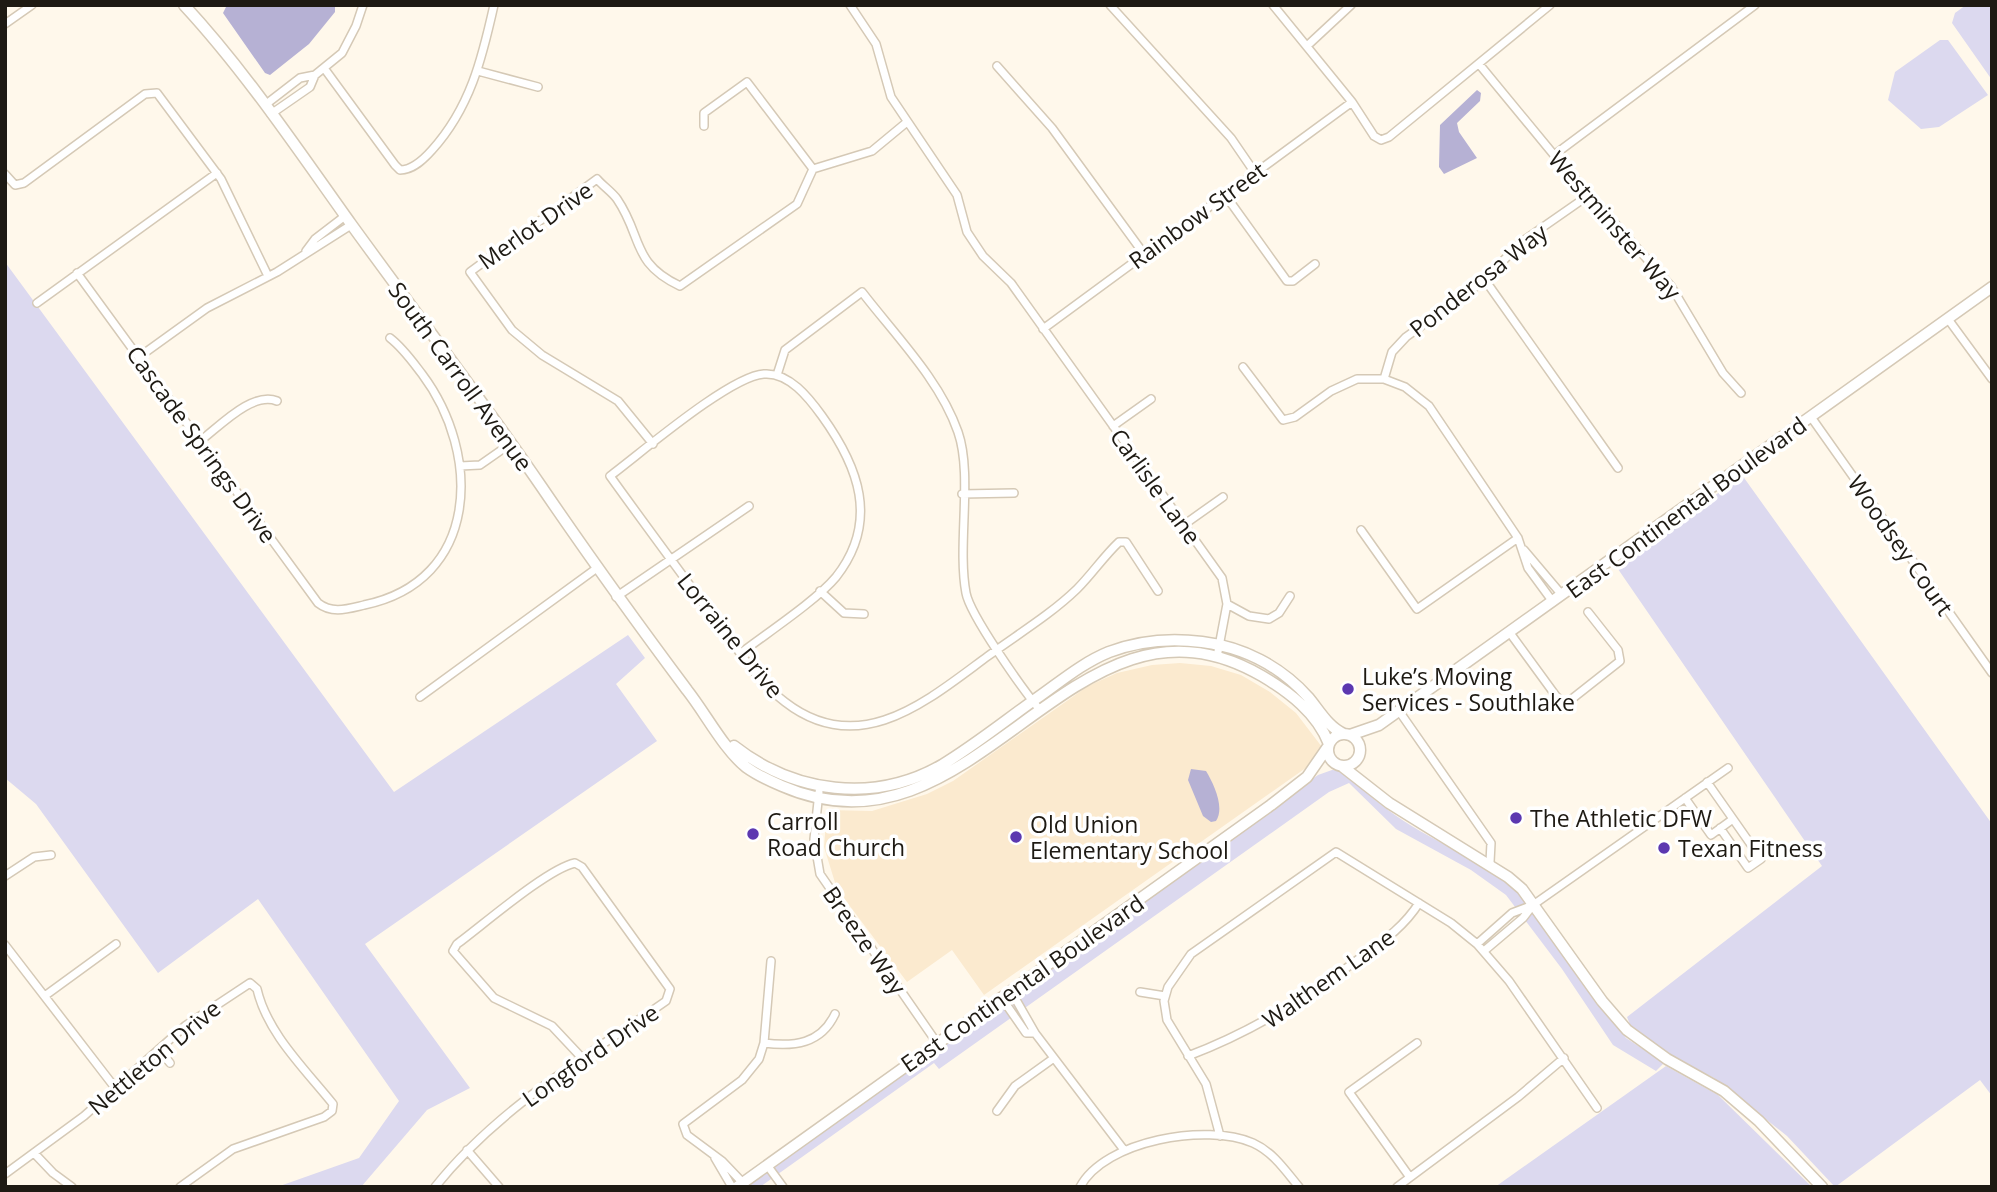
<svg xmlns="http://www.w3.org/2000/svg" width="1997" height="1192" font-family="'Open Sans',sans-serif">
  <rect width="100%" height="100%" fill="#fff8eb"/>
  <path fill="#fbeacf" d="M 1180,663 L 1211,666 L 1241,675 L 1270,692 L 1296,713 L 1322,747 L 1310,765 L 984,995 L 952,950 L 907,982 L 837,889 L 824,847 L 827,810 L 872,811 L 927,794 L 953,781 L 1088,686 L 1117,673 L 1152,665 Z"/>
  <path fill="#dcd9ef" d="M 1966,5 L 1992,5 L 1992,80 L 1952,23 L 1955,13 Z
    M 1940,40 L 1948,40 L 1988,95 L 1939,127 L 1921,129 L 1888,100 L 1895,72 Z
    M 5,262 L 394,792 L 628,635 L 645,658 L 616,684 L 657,741 L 365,944 L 470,1088 L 427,1110 L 361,1187 L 277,1187 L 359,1158 L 399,1101 L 258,899 L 158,973 L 36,804 L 5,778 Z
    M 1742,475 L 1992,824 L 1992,1096 L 1980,1080 L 1835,1187 L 1787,1136 L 1714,1078 L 1656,1048 L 1631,1027 L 1627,1017 L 1822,866 L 1618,569 Z
    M 1332,770 C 1355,770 1362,790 1379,803 C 1421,838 1476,855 1518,891 L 1626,1038 L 1664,1063 L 1656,1071 L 1613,1045 L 1562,969 L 1506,895 L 1471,870 L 1396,829 L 1349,783 L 1329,792 L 939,1069 L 934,1063 L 760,1187 L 745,1187 L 1318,775 Z
    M 1666,1066 L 1718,1095 L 1812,1187 L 1495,1187 Z"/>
  <path fill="#b6b1d4" d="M 227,5 L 335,5 L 335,12 L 309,44 L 270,75 L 265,73 L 223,13 Z
    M 1477,90 L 1481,93 L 1480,101 L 1457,123 L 1459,132 L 1477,158 L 1444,174 L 1439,167 L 1440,125 Z
    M 1191,769 L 1206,771 C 1214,784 1225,808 1216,821 L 1211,822 L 1203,816 L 1188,780 Z"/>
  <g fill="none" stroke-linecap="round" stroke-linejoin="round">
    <g stroke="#d5c9b6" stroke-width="10">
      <path id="minor" d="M 850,5 L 876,44 L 891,97 L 957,195 L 967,232 L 983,256 L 1011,283 L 1222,578 L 1227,604 L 1217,657
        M 1110,5 L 1231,138 L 1255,173
        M 1273,5 L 1352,102 L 1374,136 L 1381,140 L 1389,137 L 1550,5
        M 5,24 L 32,5
        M 1308,45 L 1351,5
        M 1479,64 L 1554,155 L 1671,286 L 1723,373 L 1741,393
        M 997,66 L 1052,128 L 1144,254
        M 324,68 L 395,165 L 400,170 C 413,170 424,159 432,150 C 470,108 482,59 494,5
        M 478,71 L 538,87
        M 265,105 L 300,78 L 315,75 L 342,53 L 356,26 L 363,5
        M 271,114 L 310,87 L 315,75
        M 704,126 L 704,113 L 747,82 L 813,169
        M 1554,155 L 1755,5
        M 5,174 L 15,185 L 24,183 L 145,94 L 157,93 L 221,179 L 268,276
        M 1226,196 L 1287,281 L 1293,281 L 1315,264
        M 306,251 L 315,239 L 345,216
        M 77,273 L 318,603 C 332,614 347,609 364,605 C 480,581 482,454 422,374 C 412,361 403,348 390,338
        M 1485,280 L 1618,468
        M 37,303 L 217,173
        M 1948,319 L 1992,379
        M 1043,329 L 1352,102
        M 139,357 L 207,308 L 277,272 L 351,225
        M 1243,367 L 1283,420 L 1295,417 L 1331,391 L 1357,379 L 1384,379 L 1405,387 L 1429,406 L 1518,538 L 1528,568 L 1553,602
        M 777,375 L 785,350 L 862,292 C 895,335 940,380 958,432 C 973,475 957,545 966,593 C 970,615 1023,690 1040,710
        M 1384,379 L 1392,352 L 1406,337 L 1485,280 L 1520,243 L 1589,195
        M 1811,417 L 1992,673
        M 1113,426 L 1151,399
        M 200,441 C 219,427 252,391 277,401
        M 653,444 L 618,401 L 542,355 L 512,330 L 470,272 L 597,179 C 603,186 612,192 617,199 C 643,237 631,263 680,286 L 797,204 L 813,169 L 872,151 L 907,122
        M 460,466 L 480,465 L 510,444
        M 962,494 L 1014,493
        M 1185,524 L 1223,497
        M 1361,530 L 1417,609 L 1518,538
        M 1524,550 L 1562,595
        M 820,591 L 844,613 L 864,614
        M 616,597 L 749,506
        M 1227,604 L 1249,616 L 1269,619 L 1279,613 L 1290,596
        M 1510,633 L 1556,696 L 1564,703 L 1568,702 L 1620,661 L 1618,650 L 1588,612
        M 741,653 C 767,633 817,600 836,577 C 880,521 858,466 822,416 C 809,398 789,372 764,374 C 730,376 641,453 610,476 C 646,526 683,576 720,626 C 740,652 758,682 785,702 C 860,760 928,700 988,656 C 1018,634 1050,615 1077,589 C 1092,574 1104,556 1119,542 L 1126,542 L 1158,591
        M 420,697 L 597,568
        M 1399,711 L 1491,843 L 1490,862
        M 819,792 L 814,839 L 820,874 L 937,1043
        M 1685,798 L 1711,835 L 1733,819 L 1707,782
        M 1720,828 L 1748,868 L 1761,859 L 1733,819
        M 5,876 L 34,857 L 51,855
        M 1477,944 L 1512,913 L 1533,905 L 1728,768
        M 5,945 L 116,1089
        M 1484,951 L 1523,918 L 1533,905
        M 1011,991 L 1035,1033 L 1124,1150
        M 1140,992 L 1165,996
        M 46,995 L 116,944
        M 1001,997 L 1026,1033 L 1035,1033
        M 764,1043 C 794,1047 821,1044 835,1014
        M 159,1049 L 170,1063
        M 1188,1056 C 1249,1033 1299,1002 1352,964 C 1377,945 1402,930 1419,903
        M 997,1111 L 1015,1086 L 1054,1058
        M 1220,1136 L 1206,1084 L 1167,1020 L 1164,1001 L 1168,987 L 1191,954 L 1336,852 L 1451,923 L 1477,944 L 1509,981 L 1597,1108
        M 467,1150 L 499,1187
        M 34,1153 L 53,1173 L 72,1187
        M 715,1158 L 732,1187
        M 767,1165 L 783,1187
        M 5,1174 L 84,1116 L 185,1026 L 250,983 L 257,989 C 267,1033 305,1069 333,1104 L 332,1111 L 324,1117 L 233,1149 L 180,1187
        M 1409,1176 L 1349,1092 L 1417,1043
        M 743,1183 L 722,1161 L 687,1135 L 683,1124 L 742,1080 L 759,1059 L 764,1043 L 771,961
        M 435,1187 C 497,1109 586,1057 666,1001 L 670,989 L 582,867 L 575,863 C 547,869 483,925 457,944 L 453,951 L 494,998 L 552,1026 L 583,1059
        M 1080,1187 C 1105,1140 1207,1123 1253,1143 C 1273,1152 1285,1170 1299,1187
        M 1397,1187 L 1518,1097 L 1564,1058"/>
    </g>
    <g stroke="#d5c9b6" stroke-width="13">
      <path id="major" d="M 184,5 C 246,72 298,150 351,224 C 414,311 480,397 541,486 C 588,555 637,623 687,690 C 706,714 723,748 746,767 C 757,775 770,781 782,786 C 978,872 1072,565 1262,676 C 1289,692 1317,713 1329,744
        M1328 750a16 16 0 1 1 32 0a16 16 0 1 1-32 0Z
        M 1350,735 L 1379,725 L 1992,287
        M 734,746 C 794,793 874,804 942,765 C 975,745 1006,720 1037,698 C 1060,682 1082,663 1109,652 C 1138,641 1171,638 1202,642 C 1243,647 1280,666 1308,697 C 1319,710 1328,727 1344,734
        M 1343,767 L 1389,803 L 1508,877 L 1522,889 L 1602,1001 L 1627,1030 L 1667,1059 L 1724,1091 L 1759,1121 L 1822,1187
        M 737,1187 L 1271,805 L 1307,777 L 1327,748"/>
    </g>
    <use href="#minor" stroke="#fff" stroke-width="7"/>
    <use href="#major" stroke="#fff" stroke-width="10"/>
  </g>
  <g fill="#5c38b0" stroke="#fff" stroke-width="2.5">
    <circle cx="1348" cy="689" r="7"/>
    <circle cx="1516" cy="818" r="7"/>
    <circle cx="753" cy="834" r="7"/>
    <circle cx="1016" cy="837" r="7"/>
    <circle cx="1664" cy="848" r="7"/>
  </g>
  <g text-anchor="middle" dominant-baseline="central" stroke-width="7" stroke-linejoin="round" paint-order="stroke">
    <g font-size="23" fill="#1e1a13" stroke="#fff">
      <text transform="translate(1197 215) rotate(-36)">Rainbow Street</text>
      <text transform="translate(535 225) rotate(-35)">Merlot Drive</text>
      <text transform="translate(1615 225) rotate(49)">Westminster Way</text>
      <text transform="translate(1478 280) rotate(-38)">Ponderosa Way</text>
      <text transform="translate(461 376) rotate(54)">South Carroll Avenue</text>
      <text transform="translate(202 444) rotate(54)">Cascade Springs Drive</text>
      <text transform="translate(1156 486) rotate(54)">Carlisle Lane</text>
      <text transform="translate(1686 507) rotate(-36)">East Continental Boulevard</text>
      <text transform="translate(1901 545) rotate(55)">Woodsey Court</text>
      <text transform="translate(731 635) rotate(51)">Lorraine Drive</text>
      <text transform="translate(865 940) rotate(55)">Breeze Way</text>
      <text transform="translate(1328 978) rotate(-35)">Walthem Lane</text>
      <text transform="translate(1022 983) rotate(-35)">East Continental Boulevard</text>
      <text transform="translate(590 1055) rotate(-35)">Longford Drive</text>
      <text transform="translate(154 1057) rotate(-40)">Nettleton Drive</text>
    </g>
    <g font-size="23" fill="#1e1a13" stroke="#fff" text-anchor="start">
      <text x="1362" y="676">Luke’s Moving<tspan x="1362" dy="26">Services - Southlake</tspan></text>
      <text x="1530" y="818">The Athletic DFW</text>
      <text x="767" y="821">Carroll<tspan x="767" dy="26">Road Church</tspan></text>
      <text x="1030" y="824">Old Union<tspan x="1030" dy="26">Elementary School</tspan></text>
      <text x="1678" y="848">Texan Fitness</text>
    </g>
  </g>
  <rect width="1997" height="1192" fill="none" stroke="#1e1a13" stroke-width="14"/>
</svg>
